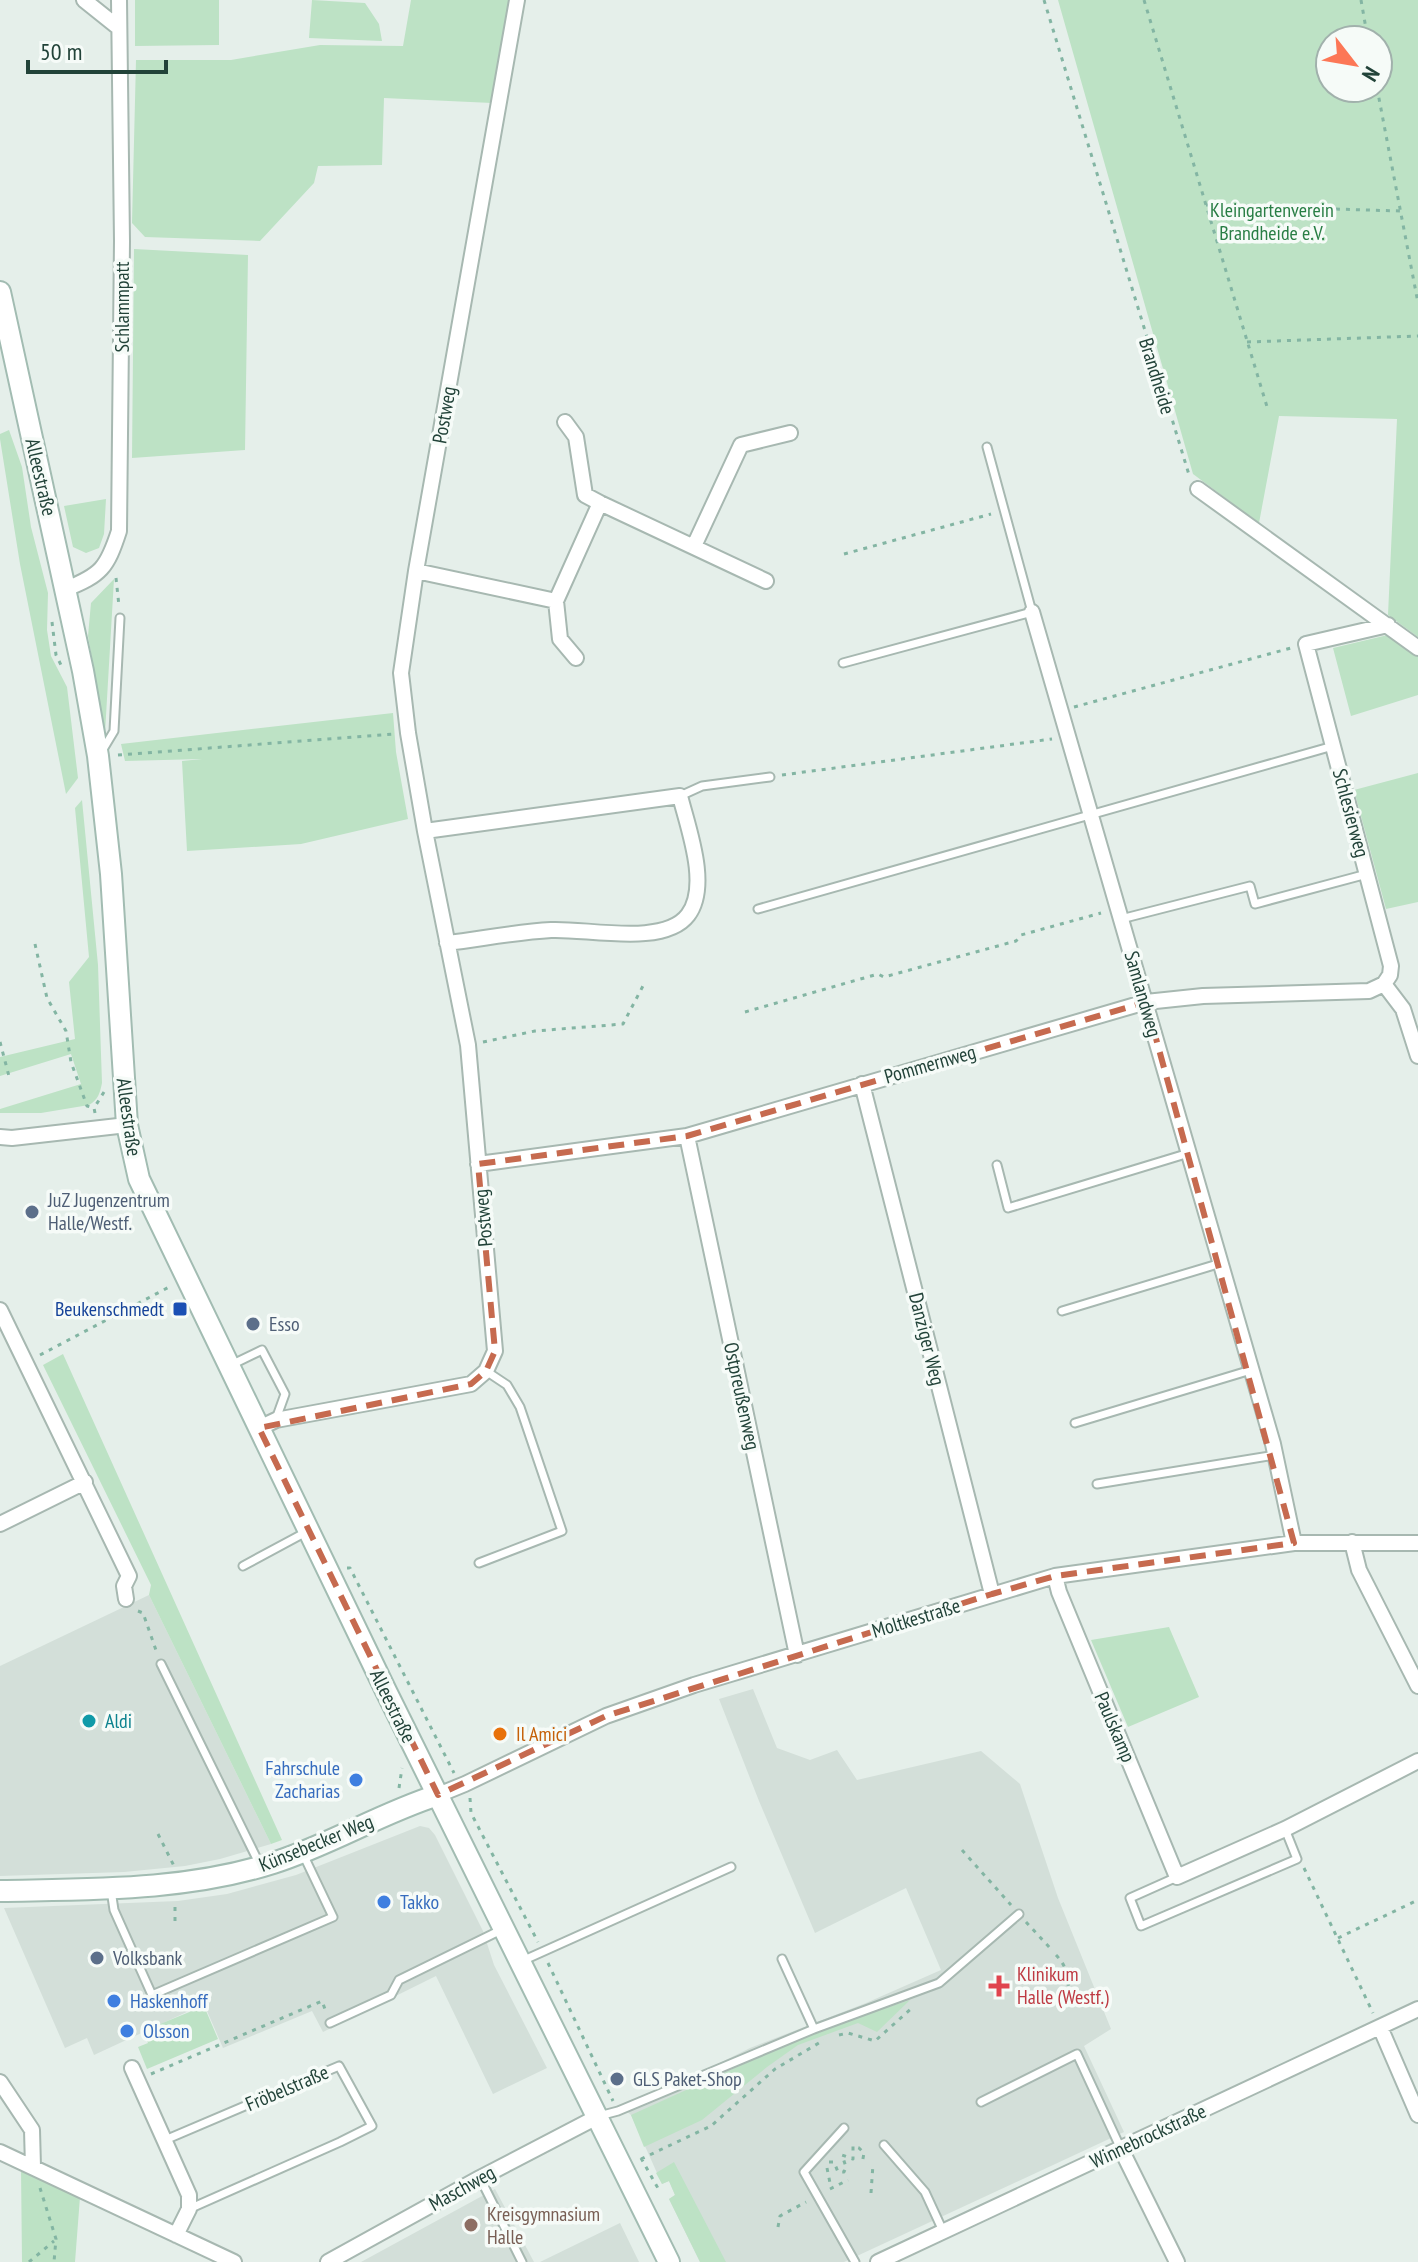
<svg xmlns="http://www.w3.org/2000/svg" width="1418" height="2262" font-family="'PT Sans Narrow',sans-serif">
  <rect width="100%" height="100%" fill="#e5efea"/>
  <path fill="#d3dfd9" d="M 149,1595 L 271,1844 L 220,1859 L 185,1866 L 124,1872 L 0,1876 L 0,1666 Z
    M 753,1689 L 777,1748 L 810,1760 L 837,1750 L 857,1780 L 981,1751 L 1020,1784 L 1058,1898 L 1111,2029 L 1084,2046 L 1124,2132 L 844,2262 L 700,2262 L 669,2199 L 675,2195 L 669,2181 L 662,2184 L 631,2115 L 625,2110 L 750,2048 L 866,2003 L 941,1970 L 906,1888 L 815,1933 L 759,1801 L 719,1699 Z
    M 420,1826 L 429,1828 L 435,1835 L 483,1931 L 494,1965 L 547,2068 L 493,2094 L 436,1976 L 323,2032 L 312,2011 L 223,2048 L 204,2004 L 94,2055 L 87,2038 L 65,2048 L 4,1908 L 178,1901 L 227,1894 L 296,1875 Z
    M 495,2189 L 534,2262 L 361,2262 Z
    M 620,2223 L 639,2262 L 540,2262 Z"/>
  <path fill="#bde2c5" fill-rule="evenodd" d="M 135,0 L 219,0 L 219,45 L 135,46 Z
    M 312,0 L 365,3 L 379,24 L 382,41 L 309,38 Z
    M 411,0 L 510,0 L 492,103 L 384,98 L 382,165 L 318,166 L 314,183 L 260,241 L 145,237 L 132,223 L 136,60 L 231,60 L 320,45 L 403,46 Z
    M 1058,0 L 1418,0 L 1418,637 L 1388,615 L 1397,419 L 1279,416 L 1259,523 L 1193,474 ZM 1330,40 L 1378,40 L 1378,88 L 1330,88 Z
    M 134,249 L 248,255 L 245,450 L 132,458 Z
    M 9,430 L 22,467 L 31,527 L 48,593 L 47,630 L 51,656 L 67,687 L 78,778 L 66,794 L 20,564 L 0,439 L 0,434 Z
    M 106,499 L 104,534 L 99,548 L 86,553 L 73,547 L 64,506 Z
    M 114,579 L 105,733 L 88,636 L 91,603 Z
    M 1392,634 L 1418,654 L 1418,695 L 1351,716 L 1333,648 Z
    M 393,713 L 396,752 L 408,819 L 301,844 L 187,851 L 182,761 L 202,759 L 125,761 L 121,744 Z
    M 1418,773 L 1418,902 L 1386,909 L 1354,790 Z
    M 82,800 L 98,965 L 102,1083 C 100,1093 98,1100 89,1105 L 41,1113 L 0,1113 L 0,1109 L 81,1084 L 71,1054 L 0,1076 L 0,1057 L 75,1039 L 69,982 L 89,957 L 75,808 Z
    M 63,1354 L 282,1840 L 271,1844 L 149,1595 L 151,1585 L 43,1365 Z
    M 1169,1627 L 1199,1697 L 1128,1727 L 1091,1640 Z
    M 910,2000 L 877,2032 L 858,2023 L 798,2045 L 767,2067 L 702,2120 L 644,2147 L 631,2115 L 814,2032 Z
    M 204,2006 L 218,2039 L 147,2069 L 138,2047 L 148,2043 L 143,2031 Z
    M 674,2162 L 726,2262 L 700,2262 L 669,2199 L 675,2195 L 669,2181 L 662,2184 L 656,2173 Z
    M 21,2168 L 80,2197 L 75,2262 L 22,2262 Z"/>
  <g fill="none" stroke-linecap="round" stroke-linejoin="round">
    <g stroke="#a7b8b1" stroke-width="11">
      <path id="lane" d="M 843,663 L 1032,612 L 987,447
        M 102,751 L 114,731 L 120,618
        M 680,796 L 702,786 L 770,777
        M 758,909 L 1333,746
        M 1121,919 L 1250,886 L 1255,904 L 1367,874
        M 997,1165 L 1008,1208 L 1189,1153
        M 1062,1311 L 1221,1263
        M 231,1365 L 262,1350 L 285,1394 L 276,1419
        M 1075,1423 L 1251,1370
        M 1097,1484 L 1275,1455
        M 479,1563 L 562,1531 L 520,1407 L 507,1385 L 486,1371
        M 243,1566 L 308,1531
        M 161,1664 L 259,1863
        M 1177,1877 L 1130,1898 L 1141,1926 L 1297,1859 L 1285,1829
        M 111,1890 L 114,1910 L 152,1995 L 333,1917 L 303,1854
        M 782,1959 L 814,2029
        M 522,1961 L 731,1867
        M 330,2023 L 391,1995 L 399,1980 L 501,1930
        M 981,2102 L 1077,2054 L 1121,2149
        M 599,2116 L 618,2111 L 814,2029 L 939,1983 L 1019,1914
        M 844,2128 L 804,2172 L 855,2262
        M 165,2140 L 339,2066 L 372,2126 L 340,2142 L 189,2209
        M 884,2145 L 925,2192 L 943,2231
        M 480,2178 L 522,2262"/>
    </g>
    <g stroke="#a7b8b1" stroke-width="18">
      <path id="street" d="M 84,0 L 119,28
        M 565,422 L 576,437 L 585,495 L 600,503
        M 1198,489 L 1418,648
        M 694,546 L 741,445 L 790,433
        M 416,571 L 556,601 L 600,503 L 766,581
        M 66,589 C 101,575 107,568 119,531 L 122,241 L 119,0
        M 556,601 L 560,639 L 576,658
        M 1032,612 L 1273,1444 L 1294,1543
        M 425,831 L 680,796 C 688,828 710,886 688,915 C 664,947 586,928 551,930 C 516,932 481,939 447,943
        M 1384,984 L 1390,975 L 1391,966 L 1306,644 L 1388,625
        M 1384,984 L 1403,1009 L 1418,1056
        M 862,1084 L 992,1594
        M 687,1136 L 797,1655
        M 0,1137 L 12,1138 L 127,1125
        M 478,1164 L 687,1136 L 1146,1002 L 1203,996 L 1369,991 L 1384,984
        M 0,1310 L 129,1576 L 124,1586 L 126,1599
        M 259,1428 L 276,1420 L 471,1384 L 486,1371 L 495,1351 L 468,1045 L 425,831 L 408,733 L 401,673 L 416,571 L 517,0
        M 0,1524 L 85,1482
        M 1352,1542 L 1359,1570 L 1418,1686
        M 1055,1576 L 1059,1592 L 1177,1877 L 1285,1829 L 1418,1761
        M 438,1795 L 465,1784 L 606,1716 L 694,1685 L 1055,1576 L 1294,1543 L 1418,1543
        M 1380,2027 L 1418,2115
        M 132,2068 L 189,2195 L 189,2209 L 176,2235
        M 0,2082 L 32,2130 L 33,2167
        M 1121,2149 L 1177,2262
        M 0,2152 L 234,2262
        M 328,2262 L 480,2178 L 597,2117
        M 878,2262 L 1418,2009"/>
    </g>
    <g stroke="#a2bcb2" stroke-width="24">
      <path id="secondary" d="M 0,292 L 83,671 L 98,756 L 111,874 L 127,1125 L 139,1179 L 386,1691 L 669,2262
        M 0,1891 C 92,1889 185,1891 273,1863 C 330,1845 381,1813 438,1795"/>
    </g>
    <path stroke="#83b5a3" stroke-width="3" stroke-dasharray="4 6" stroke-linecap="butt" d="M 1044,0 L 1190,478
      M 1144,0 L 1268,410
      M 1361,0 L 1368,40
      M 1377,88 L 1418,303
      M 1206,205 L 1400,211
      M 1247,342 L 1418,336
      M 844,554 L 991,514
      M 116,578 L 119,606
      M 52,622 L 56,655 L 61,665
      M 1074,707 L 1291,648
      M 118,755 L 394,734
      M 782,775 L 1052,739
      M 35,944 L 47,998 L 66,1031 L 71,1062 L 87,1106 L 94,1108
      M 745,1012 L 878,974 L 884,977 L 1016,941 L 1021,935 L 1101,913
      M 0,1042 L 10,1080
      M 483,1042 L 535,1031 L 623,1024 L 644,984
      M 95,1113 L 94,1108 L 104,1092
      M 40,1355 L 171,1286
      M 347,1568 L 350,1568 L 454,1773
      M 138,1611 L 143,1613 L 157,1653
      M 399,1788 L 402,1768
      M 470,1798 L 471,1813 L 538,1942
      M 158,1834 L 174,1866
      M 962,1850 L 1011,1905
      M 1304,1868 L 1373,2013
      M 175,1921 L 175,1901
      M 1026,1922 L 1051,1949
      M 1338,1938 L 1418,1900
      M 1056,1955 C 1072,1972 1069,1986 1065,2007
      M 548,1963 L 613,2101
      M 839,2035 L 848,2033 L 875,2041 L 913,2007
      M 151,2074 L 322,2001 L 326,2012
      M 641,2158 L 659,2190
      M 641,2159 L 711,2126 L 775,2069 L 824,2040
      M 829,2162 L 834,2162 L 838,2172 L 844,2172 L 846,2167 L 842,2155 L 853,2159 L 853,2146 L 859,2148 L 864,2153 L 862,2164
      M 827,2168 L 831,2188
      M 40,2188 L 56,2239 L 54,2262
      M 830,2189 L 848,2180
      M 871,2193 L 873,2164
      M 778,2227 L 780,2216 L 806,2202
      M 29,2262 L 54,2241"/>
    <use href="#lane" stroke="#fff" stroke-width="7"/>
    <use href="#street" stroke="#fff" stroke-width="14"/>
    <use href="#secondary" stroke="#fff" stroke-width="20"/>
  </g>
  <path fill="none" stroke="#c66a4f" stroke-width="6" stroke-dasharray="16 10" stroke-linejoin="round" d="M 1146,1002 L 1294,1543 L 1055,1576 L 992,1594 L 606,1716 L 438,1795 L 259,1428 L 471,1384 L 486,1371 L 495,1351 L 478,1164 L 687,1136 Z"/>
  <g fill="#5c6f8a" stroke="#f6fbf8" stroke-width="3">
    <circle cx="32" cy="1212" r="8"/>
    <circle cx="253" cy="1324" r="8"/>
    <circle cx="97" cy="1958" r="8"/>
    <circle cx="617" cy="2079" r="8"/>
  </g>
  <rect fill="#1a4fb4" stroke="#f6fbf8" stroke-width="3" x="172" y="1301" width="16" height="16" rx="4"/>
  <circle fill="#0f9aa8" stroke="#f6fbf8" stroke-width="3" cx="89" cy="1721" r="8"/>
  <circle fill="#e8710a" stroke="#f6fbf8" stroke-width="3" cx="500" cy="1734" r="8"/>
  <g fill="#3f7fe0" stroke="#f6fbf8" stroke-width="3">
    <circle cx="356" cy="1780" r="8"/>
    <circle cx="384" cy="1902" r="8"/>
    <circle cx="114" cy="2001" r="8"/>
    <circle cx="127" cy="2031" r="8"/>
  </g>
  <path fill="#e0444e" stroke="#f6fbf8" stroke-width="3" d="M995 1974h8v8h8v8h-8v8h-8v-8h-8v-8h8z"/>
  <circle fill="#8d6e63" stroke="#f6fbf8" stroke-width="3" cx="471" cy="2225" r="8"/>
  <g text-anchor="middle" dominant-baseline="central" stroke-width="7" stroke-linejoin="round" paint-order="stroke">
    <g font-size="20" fill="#297e45" stroke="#f6fbf8">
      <text x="1272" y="210">Kleingartenverein<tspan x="1272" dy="23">Brandheide e.V.</tspan></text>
    </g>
    <g font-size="20" fill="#224339" stroke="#f6fbf8">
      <text transform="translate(122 307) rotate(-90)">Schlammpatt</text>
      <text transform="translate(1157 376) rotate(73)">Brandheide</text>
      <text transform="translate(444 415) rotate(-80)">Postweg</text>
      <text transform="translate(41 477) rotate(77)">Alleestraße</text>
      <text transform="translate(1351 813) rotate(75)">Schlesierweg</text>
      <text transform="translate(1143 994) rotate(74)">Samlandweg</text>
      <text transform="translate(930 1064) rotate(-16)">Pommernweg</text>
      <text transform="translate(129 1117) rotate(82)">Alleestraße</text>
      <text transform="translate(483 1218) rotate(-95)">Postweg</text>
      <text transform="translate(927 1339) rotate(76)">Danziger Weg</text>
      <text transform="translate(742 1396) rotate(78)">Ostpreußenweg</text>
      <text transform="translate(916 1618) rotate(-17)">Moltkestraße</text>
      <text transform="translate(393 1706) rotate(64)">Alleestraße</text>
      <text transform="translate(1115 1727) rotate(67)">Paulskamp</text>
      <text transform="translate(316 1843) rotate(-22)">Künsebecker Weg</text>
      <text transform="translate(287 2088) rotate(-23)">Fröbelstraße</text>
      <text transform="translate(1148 2136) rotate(-25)">Winnebrockstraße</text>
      <text transform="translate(462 2188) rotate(-29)">Maschweg</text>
    </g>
    <g font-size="20" fill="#4e5e75" stroke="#f6fbf8" text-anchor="start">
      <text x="48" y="1200">JuZ Jugenzentrum<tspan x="48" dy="23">Halle/Westf.</tspan></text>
      <text x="269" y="1324">Esso</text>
      <text x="113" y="1958">Volksbank</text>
      <text x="633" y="2079">GLS Paket-Shop</text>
    </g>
    <g font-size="20" fill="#164399" stroke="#f6fbf8" text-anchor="end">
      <text x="164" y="1309">Beukenschmedt</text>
    </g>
    <g font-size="20" fill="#0d838f" stroke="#f6fbf8" text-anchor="start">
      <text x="105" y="1721">Aldi</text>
    </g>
    <g font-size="20" fill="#c56008" stroke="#f6fbf8" text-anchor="start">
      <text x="516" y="1734">Il Amici</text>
    </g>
    <g font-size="20" fill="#366cbe" stroke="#f6fbf8" text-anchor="start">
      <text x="340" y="1768" text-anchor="end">Fahrschule<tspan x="340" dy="23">Zacharias</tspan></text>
      <text x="400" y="1902">Takko</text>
      <text x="130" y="2001">Haskenhoff</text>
      <text x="143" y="2031">Olsson</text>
    </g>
    <g font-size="20" fill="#be3a42" stroke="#f6fbf8" text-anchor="start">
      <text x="1017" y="1974">Klinikum<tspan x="1017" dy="23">Halle (Westf.)</tspan></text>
    </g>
    <g font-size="20" fill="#785e54" stroke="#f6fbf8" text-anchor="start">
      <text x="487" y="2214">Kreisgymnasium<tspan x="487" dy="23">Halle</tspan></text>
    </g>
  </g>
  <g transform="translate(1354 64) rotate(121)"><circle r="38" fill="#f6fbf8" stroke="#a1b1ac" stroke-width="2"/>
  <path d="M0-6L14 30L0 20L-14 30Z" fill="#fc7756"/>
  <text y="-12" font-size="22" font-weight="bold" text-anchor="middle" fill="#224339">N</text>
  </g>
  <path d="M28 60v12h138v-12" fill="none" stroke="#224339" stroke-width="4"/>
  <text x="40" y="60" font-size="24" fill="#224339" stroke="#f6fbf8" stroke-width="6" paint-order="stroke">50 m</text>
</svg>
